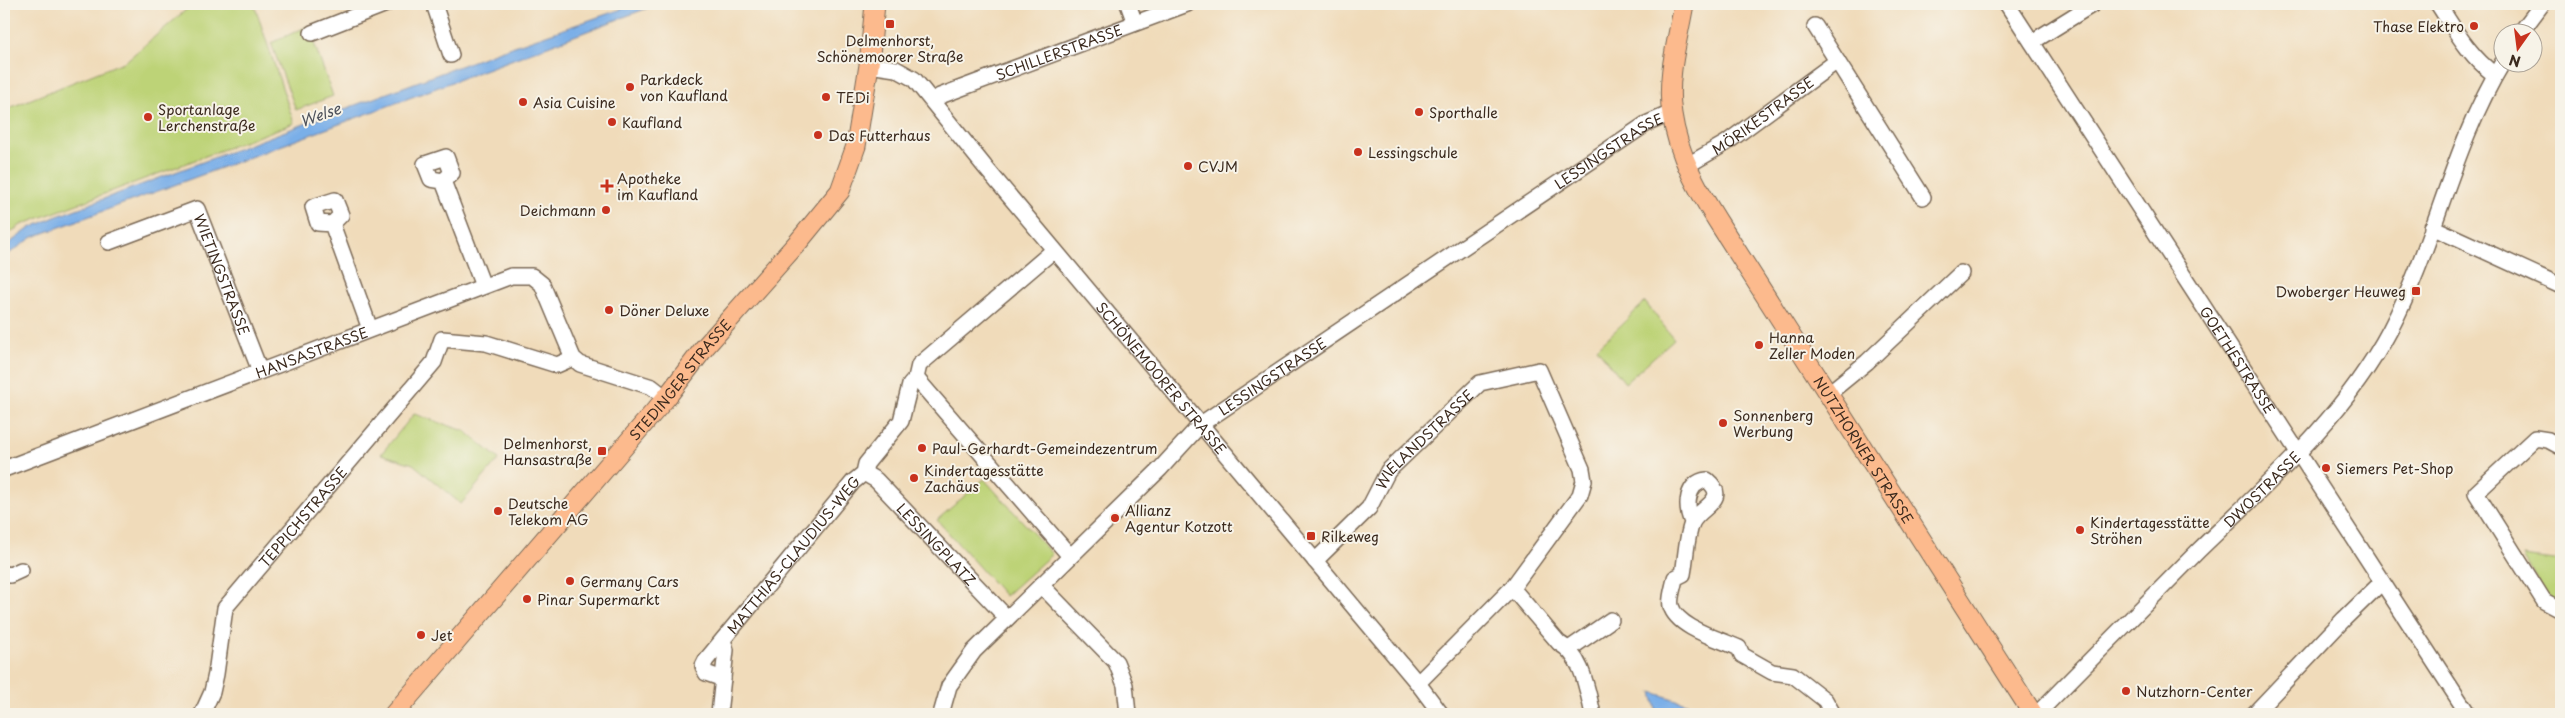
<svg xmlns="http://www.w3.org/2000/svg" width="2565" height="718" font-family="'Playpen Sans',sans-serif">
  <rect width="100%" height="100%" fill="#f7f3e8"/>
  <filter id="ink" filterUnits="userSpaceOnUse"><feTurbulence type="fractalNoise" baseFrequency=".02" numOctaves="2"/><feDisplacementMap in="SourceGraphic" scale="10" xChannelSelector="R" yChannelSelector="G"/><feConvolveMatrix kernelMatrix="1 2 1 2 8 2 1 2 1" color-interpolation-filters="sRGB"/></filter>
  <filter id="wash" filterUnits="userSpaceOnUse"><feTurbulence type="fractalNoise" baseFrequency=".0096" numOctaves="4" result="noise"/><feDisplacementMap in="SourceGraphic" scale="20" xChannelSelector="R" yChannelSelector="G"/><feGaussianBlur stdDeviation="1.12" result="paint"/><feColorMatrix in="noise" values="0 0 0 0 0 0 0 0 0 0 0 0 0 0 0 0 0 1.4 0 .05"/><feComposite in="paint" operator="in"/></filter>
  <g filter="url(#wash)">
    <rect width="100%" height="100%" fill="#f0dbba"/>
    <path fill="#bdd377" stroke="#7c7e4a" d="M 193,4 L 254,4 L 294,123 L 21,225 L 4,237 L 4,110 L 126,61 Z
      M 308,26 L 333,96 L 296,110 L 271,43 Z
      M 1645,302 L 1674,339 L 1625,383 L 1597,348 Z
      M 414,414 L 465,431 L 499,459 L 461,504 L 413,464 L 381,454 Z
      M 984,479 L 1052,554 L 1005,596 L 937,520 Z
      M 2523,556 L 2561,561 L 2561,604 L 2546,596 Z"/>
    <path fill="#7aafe8" stroke="#5a6c83" d="M 636,4 L 658,4 C 450,84 242,160 33,237 L 4,257 L 4,247 L 30,228 L 55,217 L 500,51 Z
      M 1652,692 L 1698,707 L 1695,714 L 1657,714 Z"/>
  </g>
  <g filter="url(#ink)">
    <g fill="none" stroke-linecap="round" stroke-linejoin="round">
      <g stroke="#7a6855" stroke-width="18">
        <g id="minor">
          <path d="M 434,4 L 451,55"/>
          <path d="M 1128,4 L 1135,23"/>
          <path id="s1" d="M 2007,4 L 2468,714"/>
          <path d="M 2438,4 C 2455,30 2469,56 2495,75"/>
          <path d="M 1815,26 L 1923,197"/>
          <path d="M 2521,32 L 2542,4"/>
          <path d="M 312,33 L 386,4"/>
          <path d="M 2032,42 L 2093,4"/>
          <path id="s2" d="M 869,65 L 896,69 L 914,79 L 985,167 L 1420,686 L 1441,714"/>
          <path id="s3" d="M 933,102 L 940,96 L 1187,4"/>
          <path id="s4" d="M 1686,166 L 1726,143 L 1837,61"/>
          <path d="M 443,181 L 431,179 L 425,164 L 446,157 L 452,173 L 443,181 L 483,286"/>
          <path d="M 332,224 L 318,223 L 313,207 L 335,200 L 341,215 L 332,224 L 370,329"/>
          <path d="M 2432,227 L 2561,286"/>
          <path id="s5" d="M 109,242 L 197,209 L 260,371"/>
          <path d="M 916,378 L 1070,556"/>
          <path d="M 1829,393 L 1867,362 L 1961,273"/>
          <path d="M 2561,447 L 2548,440 L 2535,438 L 2476,493 L 2544,601 L 2561,610"/>
          <path id="s6" d="M 4,469 L 511,276 L 532,276 L 542,284 L 573,358 L 580,364 L 652,387 L 666,398"/>
          <path id="s7" d="M 864,473 L 876,480 L 1007,618"/>
          <path d="M 1692,522 C 1685,507 1686,482 1707,480 C 1731,500 1699,507 1692,523 C 1686,538 1686,558 1683,574 L 1675,578 C 1674,586 1669,598 1671,606 C 1677,628 1720,639 1739,648 L 1742,655 L 1772,672 L 1793,675 L 1825,700 L 1833,714"/>
          <path id="s8" d="M 1315,561 L 1369,508 L 1388,471 L 1480,383 L 1539,370 L 1582,469 L 1584,481 L 1580,495 L 1512,588 L 1418,683"/>
          <path d="M 4,574 L 10,575 L 21,570"/>
          <path d="M 1041,585 L 1116,662 L 1125,685 L 1128,714"/>
          <path d="M 1512,588 L 1559,643 C 1583,656 1587,690 1593,714"/>
          <path d="M 1569,649 L 1611,620"/>
          <path id="s9" d="M 723,679 L 706,673 L 703,666 L 706,660 L 853,482 L 864,473 L 866,464 L 901,421 L 910,385 L 916,378 L 919,365 L 1054,250"/>
          <path id="s10" d="M 202,714 L 212,692 L 216,674 L 225,608 L 434,362 L 442,339 L 486,343 L 557,365 L 573,358"/>
          <path d="M 719,714 L 726,650 L 723,640"/>
          <path id="s11" d="M 941,714 L 949,686 L 974,651 L 1160,469 L 1201,424 L 1646,124 L 1671,113"/>
          <path id="s12" d="M 2037,714 C 2091,660 2144,605 2198,551 C 2268,483 2344,417 2390,330 C 2435,244 2452,146 2503,62"/>
          <path d="M 2254,714 L 2344,619 L 2382,582"/>
        </g>
      </g>
      <g stroke="#7a6855" stroke-width="21">
        <g id="major">
          <path id="s13" d="M 1684,4 C 1678,39 1666,78 1672,114 C 1678,156 1699,192 1722,228 L 2033,714"/>
          <path id="s14" d="M 394,714 L 666,398 L 705,347 L 799,241 L 840,191 L 856,146 L 869,65 L 875,4"/>
        </g>
      </g>
      <use href="#minor" stroke="#fff" stroke-width="15"/>
      <use href="#major" stroke="#fcba8d" stroke-width="19"/>
    </g>
  </g>
  <g fill="#c8321e" stroke="#f7f3e8" stroke-width="2">
    <rect x="885" y="19" width="10" height="10" rx="2.5"/>
    <circle cx="2474" cy="26" r="5"/>
    <circle cx="630" cy="87" r="5"/>
    <circle cx="826" cy="97" r="5"/>
    <circle cx="523" cy="102" r="5"/>
    <circle cx="1419" cy="112" r="5"/>
    <circle cx="148" cy="117" r="5"/>
    <circle cx="612" cy="122" r="5"/>
    <circle cx="818" cy="135" r="5"/>
    <circle cx="1358" cy="152" r="5"/>
    <circle cx="1188" cy="166" r="5"/>
    <path d="M604.5 178.5h5v5h5v5h-5v5h-5v-5h-5v-5h5z"/>
    <circle cx="606" cy="210" r="5"/>
    <rect x="2411" y="286" width="10" height="10" rx="2.5"/>
    <circle cx="609" cy="310" r="5"/>
    <circle cx="1759" cy="345" r="5"/>
    <circle cx="1723" cy="423" r="5"/>
    <circle cx="922" cy="448" r="5"/>
    <rect x="597" y="446" width="10" height="10" rx="2.5"/>
    <circle cx="2326" cy="468" r="5"/>
    <circle cx="914" cy="478" r="5"/>
    <circle cx="498" cy="511" r="5"/>
    <circle cx="1115" cy="518" r="5"/>
    <circle cx="2080" cy="530" r="5"/>
    <rect x="1306" y="531" width="10" height="10" rx="2.5"/>
    <circle cx="570" cy="581" r="5"/>
    <circle cx="527" cy="599" r="5"/>
    <circle cx="421" cy="635" r="5"/>
    <circle cx="2126" cy="691" r="5"/>
  </g>
  <g text-anchor="middle" dominant-baseline="central" stroke-width="4" stroke-linejoin="round" paint-order="stroke">
    <g font-size="14" fill="#3b2a1e" stroke="#f7f3e8" text-anchor="start">
      <text x="2464" y="26" text-anchor="end">Thase Elektro</text>
      <text x="890" y="40" text-anchor="middle">Delmenhorst,<tspan x="890" dy="16">Schönemoorer Straße</tspan></text>
      <text x="640" y="79">Parkdeck<tspan x="640" dy="16">von Kaufland</tspan></text>
      <text x="836" y="97">TEDi</text>
      <text x="533" y="102">Asia Cuisine</text>
      <text x="158" y="109">Sportanlage<tspan x="158" dy="16">Lerchenstraße</tspan></text>
      <text x="1429" y="112">Sporthalle</text>
      <text x="622" y="122">Kaufland</text>
      <text x="828" y="135">Das Futterhaus</text>
      <text x="1368" y="152">Lessingschule</text>
      <text x="1198" y="166">CVJM</text>
      <text x="617" y="178">Apotheke<tspan x="617" dy="16">im Kaufland</tspan></text>
      <text x="596" y="210" text-anchor="end">Deichmann</text>
      <text x="2406" y="291" text-anchor="end">Dwoberger Heuweg</text>
      <text x="619" y="310">Döner Deluxe</text>
      <text x="1769" y="337">Hanna<tspan x="1769" dy="16">Zeller Moden</tspan></text>
      <text x="1733" y="415">Sonnenberg<tspan x="1733" dy="16">Werbung</tspan></text>
      <text x="592" y="443" text-anchor="end">Delmenhorst,<tspan x="592" dy="16">Hansastraße</tspan></text>
      <text x="932" y="448">Paul-Gerhardt-Gemeindezentrum</text>
      <text x="2336" y="468">Siemers Pet-Shop</text>
      <text x="924" y="470">Kindertagesstätte<tspan x="924" dy="16">Zachäus</tspan></text>
      <text x="508" y="503">Deutsche<tspan x="508" dy="16">Telekom AG</tspan></text>
      <text x="1125" y="510">Allianz<tspan x="1125" dy="16">Agentur Kotzott</tspan></text>
      <text x="2090" y="522">Kindertagesstätte<tspan x="2090" dy="16">Ströhen</tspan></text>
      <text x="1321" y="536">Rilkeweg</text>
      <text x="580" y="581">Germany Cars</text>
      <text x="537" y="599">Pinar Supermarkt</text>
      <text x="431" y="635">Jet</text>
      <text x="2136" y="691">Nutzhorn-Center</text>
    </g>
    <g font-size="14" fill="#3b2a1e" stroke="#f7f3e8">
      <text stroke="none"><textPath href="#s3" startOffset="136">SCHILLERSTRASSE</textPath></text>
      <text stroke="none"><textPath href="#s4" startOffset="92">MÖRIKESTRASSE</textPath></text>
      <text stroke="none"><textPath href="#s11" startOffset="884">LESSINGSTRASSE</textPath></text>
      <text stroke="none"><textPath href="#s5" startOffset="164">WIETINGSTRASSE</textPath></text>
      <text stroke="none"><textPath href="#s6" startOffset="329">HANSASTRASSE</textPath></text>
      <text stroke="none"><textPath href="#s1" startOffset="424">GOETHESTRASSE</textPath></text>
      <text stroke="none"><textPath href="#s11" startOffset="479">LESSINGSTRASSE</textPath></text>
      <text stroke="none"><textPath href="#s2" startOffset="436">SCHÖNEMOORER STRASSE</textPath></text>
      <text stroke="none"><textPath href="#s14" startOffset="440">STEDINGER STRASSE</textPath></text>
      <text stroke="none"><textPath href="#s8" startOffset="165">WIELANDSTRASSE</textPath></text>
      <text stroke="none"><textPath href="#s13" startOffset="500">NUTZHORNER STRASSE</textPath></text>
      <text stroke="none"><textPath href="#s12" startOffset="318">DWOSTRASSE</textPath></text>
      <text stroke="none"><textPath href="#s10" startOffset="229">TEPPICHSTRASSE</textPath></text>
      <text stroke="none"><textPath href="#s7" startOffset="102">LESSINGPLATZ</textPath></text>
      <text stroke="none"><textPath href="#s9" startOffset="169">MATTHIAS-CLAUDIUS-WEG</textPath></text>
    </g>
    <g font-size="15" font-style="italic" fill="#4e525b" stroke="#f7f3e8">
      <text transform="translate(320 114) rotate(-20)">Welse</text>
    </g>
  </g>
  <rect width="2565" height="718" fill="none" stroke="#f7f3e8" stroke-width="20"/>
  <g transform="translate(2518 48) rotate(194)"><circle r="24" fill="#f7f3e8" stroke="#aca397"/>
  <path d="M0-4L9 19L0 12L-9 19Z" fill="#c8321e"/>
  <text y="-8" font-size="14" font-weight="bold" text-anchor="middle" fill="#3b2a1e">N</text>
  </g>
</svg>
